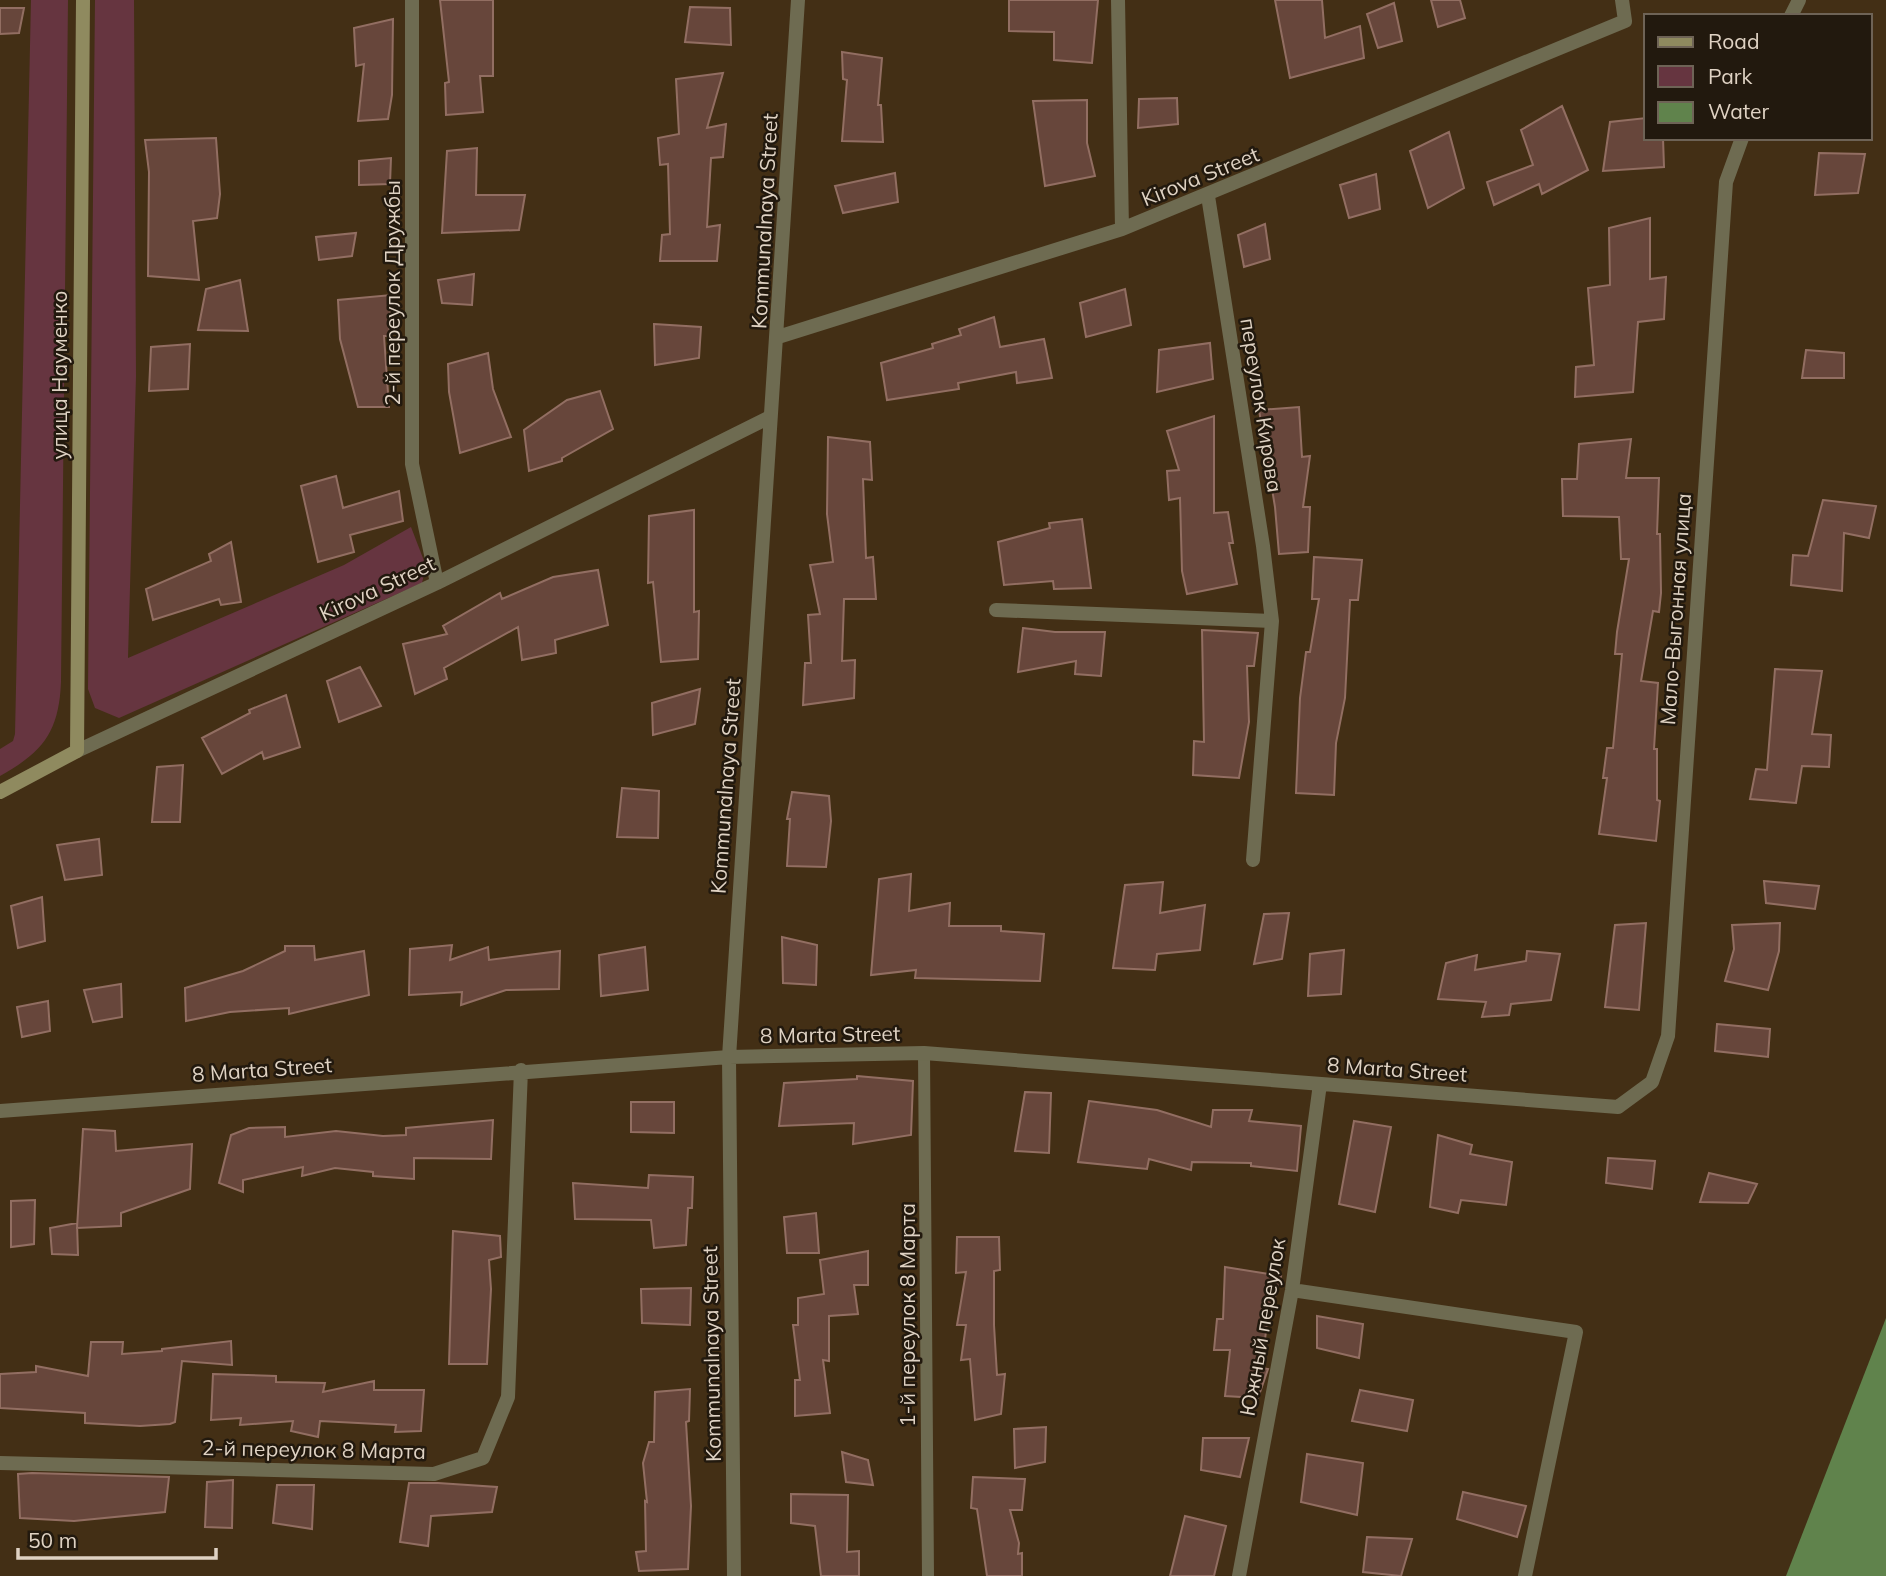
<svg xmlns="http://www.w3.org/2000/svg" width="1886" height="1576" font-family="Mulish,sans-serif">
  <rect width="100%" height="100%" fill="#432f15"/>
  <path fill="#663540" d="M 31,0 L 68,0 L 61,682 C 59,732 43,752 0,776 L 0,749 L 13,741 L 15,734 Z
    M 95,0 L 134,0 L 136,376 L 128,658 L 344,565 L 411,527 L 426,566 L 422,583 L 119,718 L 95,708 L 88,689 Z"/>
  <path fill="#60834c" d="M 1886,1318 L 1886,1576 L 1786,1576 Z"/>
  <path fill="#67463b" stroke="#926e62" stroke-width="2" d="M 440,0 L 493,0 L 493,76 L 480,76 L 483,112 L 446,115 L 445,83 L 449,82 Z
    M 1009,0 L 1098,0 L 1092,63 L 1054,60 L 1054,32 L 1009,31 Z
    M 1275,0 L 1322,0 L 1325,38 L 1360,26 L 1364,58 L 1290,78 Z
    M 1431,0 L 1460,0 L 1465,18 L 1438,27 Z
    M 1394,3 L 1402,41 L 1378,48 L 1367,14 Z
    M 690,7 L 730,8 L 731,45 L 685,42 Z
    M 0,8 L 24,8 L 19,33 L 0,34 Z
    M 393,19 L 392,95 L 388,119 L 358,121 L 364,64 L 356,66 L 354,28 Z
    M 842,52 L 882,58 L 878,105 L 881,105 L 883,142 L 842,141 L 847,80 L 843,79 Z
    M 723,73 L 707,128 L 726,124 L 723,157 L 711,158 L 707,227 L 720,225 L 717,261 L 660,261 L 662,235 L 670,234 L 668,164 L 660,165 L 658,138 L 679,134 L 676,79 Z
    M 1177,98 L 1178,124 L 1138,128 L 1139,99 Z
    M 1087,100 L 1087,143 L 1095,176 L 1045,186 L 1033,101 Z
    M 1562,106 L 1588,170 L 1542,194 L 1539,184 L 1494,205 L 1487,182 L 1533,165 L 1521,130 Z
    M 1646,118 L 1646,138 L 1663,138 L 1664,167 L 1603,171 L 1610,122 Z
    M 1449,132 L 1464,188 L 1428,208 L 1410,151 Z
    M 216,138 L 220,194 L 217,218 L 193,221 L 199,280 L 148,276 L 149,172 L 145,140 Z
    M 477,148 L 476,195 L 525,195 L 519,230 L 442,233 L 447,151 Z
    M 1819,153 L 1865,154 L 1858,193 L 1815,195 Z
    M 391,158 L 390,184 L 359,185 L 359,161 Z
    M 895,173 L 898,202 L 843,213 L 835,186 Z
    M 1376,174 L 1380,209 L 1349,218 L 1340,185 Z
    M 1650,218 L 1650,279 L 1666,277 L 1664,319 L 1638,322 L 1633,392 L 1575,397 L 1576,367 L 1594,365 L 1588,288 L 1610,285 L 1609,228 Z
    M 1265,224 L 1270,259 L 1244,267 L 1238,235 Z
    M 356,233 L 352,256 L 319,260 L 316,237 Z
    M 474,274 L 472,305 L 442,303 L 438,280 Z
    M 240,280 L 248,331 L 198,330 L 206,289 Z
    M 1125,289 L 1131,325 L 1086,337 L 1080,303 Z
    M 391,295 L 389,336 L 384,336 L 389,407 L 358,407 L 340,339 L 338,300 Z
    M 994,317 L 1000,347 L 1044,339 L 1052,378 L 1017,383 L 1016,372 L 958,383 L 959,389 L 887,400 L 881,363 L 933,348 L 932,344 L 961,335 L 959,329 Z
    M 654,324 L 701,327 L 699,358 L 655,365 Z
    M 1210,343 L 1213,379 L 1157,392 L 1159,350 Z
    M 190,344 L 188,389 L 149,391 L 151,347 Z
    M 1806,350 L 1844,353 L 1844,378 L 1802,378 Z
    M 488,353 L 493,389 L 511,437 L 460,453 L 449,392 L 448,364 Z
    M 600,391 L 613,429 L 562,458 L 562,461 L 529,471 L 524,430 L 567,400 Z
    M 1299,407 L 1302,457 L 1310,456 L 1303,507 L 1310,507 L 1308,552 L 1279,554 L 1275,507 L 1259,410 Z
    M 1214,416 L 1214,513 L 1228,512 L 1233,543 L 1229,543 L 1237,584 L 1187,594 L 1182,571 L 1180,498 L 1169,500 L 1167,471 L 1179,470 L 1167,431 Z
    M 828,437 L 870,442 L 872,480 L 863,479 L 866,558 L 873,557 L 876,599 L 844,599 L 842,661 L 855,660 L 854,698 L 803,705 L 805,663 L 811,663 L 808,615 L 820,614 L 810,565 L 833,562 L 827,514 Z
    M 1631,439 L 1626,478 L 1659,478 L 1657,534 L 1660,534 L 1661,593 L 1659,612 L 1653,611 L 1641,681 L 1658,683 L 1654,749 L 1657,749 L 1657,800 L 1660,801 L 1656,841 L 1599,834 L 1607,778 L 1603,778 L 1607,748 L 1613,748 L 1622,654 L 1615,654 L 1617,632 L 1629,559 L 1621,559 L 1619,517 L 1563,516 L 1562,479 L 1577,479 L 1579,444 Z
    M 336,476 L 343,508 L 399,491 L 403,521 L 350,535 L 354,552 L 318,562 L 301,486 Z
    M 1823,500 L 1876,506 L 1869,538 L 1844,533 L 1842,591 L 1791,585 L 1793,555 L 1808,556 Z
    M 694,510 L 694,612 L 699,611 L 698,659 L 661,662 L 653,582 L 648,583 L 649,516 Z
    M 1082,519 L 1091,588 L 1054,589 L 1053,581 L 1004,585 L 998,542 L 1050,528 L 1049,523 Z
    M 231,542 L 241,602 L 221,605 L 219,599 L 153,620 L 146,589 L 211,561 L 209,554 Z
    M 1314,557 L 1362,560 L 1358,600 L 1350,600 L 1345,698 L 1336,743 L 1334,795 L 1296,793 L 1300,698 L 1306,652 L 1310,652 L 1319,599 L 1312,599 Z
    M 598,570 L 608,625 L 555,640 L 556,653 L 522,660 L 518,627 L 444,668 L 447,679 L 415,694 L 403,644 L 447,634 L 443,626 L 500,593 L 502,599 L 553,577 Z
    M 1023,628 L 1055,632 L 1105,632 L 1101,676 L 1075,674 L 1076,661 L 1018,672 Z
    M 1202,630 L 1258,633 L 1254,666 L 1247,666 L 1249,722 L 1239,778 L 1193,775 L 1194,741 L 1204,742 Z
    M 360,667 L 381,706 L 339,722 L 327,681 Z
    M 1775,669 L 1822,671 L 1812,734 L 1831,735 L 1829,767 L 1802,766 L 1796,803 L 1750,799 L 1756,769 L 1767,770 Z
    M 700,689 L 695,724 L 653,735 L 652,703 Z
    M 286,695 L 300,747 L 264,759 L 262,752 L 222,774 L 202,738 L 250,713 L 249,710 Z
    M 183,765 L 180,822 L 152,822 L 157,767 Z
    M 622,788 L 659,791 L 658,838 L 617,837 Z
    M 792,792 L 829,796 L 831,821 L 826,867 L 787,866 L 790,819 L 787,819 Z
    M 99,839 L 102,875 L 65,880 L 57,845 Z
    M 911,874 L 909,911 L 950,903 L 949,926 L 1001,926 L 1001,931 L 1044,934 L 1040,981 L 915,978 L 916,970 L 871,975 L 879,879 Z
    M 1764,881 L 1819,886 L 1815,909 L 1766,903 Z
    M 1163,882 L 1160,913 L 1205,905 L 1200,950 L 1157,954 L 1155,970 L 1113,968 L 1125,885 Z
    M 42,897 L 45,941 L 18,948 L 11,906 Z
    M 1289,913 L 1282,959 L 1254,964 L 1264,914 Z
    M 1646,923 L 1639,1010 L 1605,1007 L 1615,925 Z
    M 1780,923 L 1779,951 L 1768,990 L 1725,981 L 1734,949 L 1732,925 Z
    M 782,937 L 817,945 L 816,985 L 783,983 Z
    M 452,945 L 450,960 L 488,947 L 489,960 L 560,951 L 559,989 L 506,990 L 461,1005 L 462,992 L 409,995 L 410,949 Z
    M 285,946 L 314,946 L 315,960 L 364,951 L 369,995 L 289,1014 L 289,1008 L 230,1012 L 186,1021 L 185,988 L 243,971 L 285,951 Z
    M 645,947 L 648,990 L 601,996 L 599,955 Z
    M 1344,950 L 1341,994 L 1308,996 L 1310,954 Z
    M 1527,951 L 1560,954 L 1551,1000 L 1511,1004 L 1509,1015 L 1482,1017 L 1486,1002 L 1438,999 L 1446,963 L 1477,955 L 1475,970 L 1526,961 Z
    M 121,984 L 122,1017 L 93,1022 L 84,990 Z
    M 48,1001 L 50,1031 L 22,1037 L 17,1007 Z
    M 1717,1024 L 1770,1029 L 1768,1057 L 1715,1051 Z
    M 857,1076 L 913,1081 L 911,1135 L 853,1144 L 854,1123 L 779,1126 L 784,1083 L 857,1079 Z
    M 1025,1092 L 1051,1093 L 1049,1153 L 1015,1151 Z
    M 1089,1101 L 1157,1110 L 1211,1127 L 1213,1110 L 1252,1110 L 1249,1121 L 1301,1126 L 1297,1171 L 1251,1166 L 1251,1163 L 1192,1162 L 1191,1170 L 1149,1159 L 1147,1169 L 1078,1162 Z
    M 631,1102 L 674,1102 L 674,1133 L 631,1132 Z
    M 493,1120 L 491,1159 L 414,1158 L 414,1179 L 373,1176 L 373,1172 L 335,1168 L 302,1176 L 303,1167 L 243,1180 L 243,1192 L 219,1183 L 231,1135 L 249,1128 L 285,1127 L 285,1137 L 336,1131 L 383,1136 L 406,1135 L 406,1128 Z
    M 1354,1121 L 1391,1127 L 1375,1212 L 1339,1204 Z
    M 83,1129 L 115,1131 L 116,1151 L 192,1144 L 190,1189 L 121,1213 L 121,1226 L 77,1228 Z
    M 1438,1135 L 1472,1145 L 1470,1154 L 1512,1162 L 1506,1205 L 1461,1200 L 1458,1213 L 1430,1207 Z
    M 1608,1158 L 1655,1161 L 1652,1189 L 1606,1183 Z
    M 1709,1173 L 1757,1184 L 1748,1203 L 1700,1202 Z
    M 649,1175 L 693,1177 L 692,1208 L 688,1208 L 686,1245 L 654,1248 L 651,1220 L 575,1219 L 573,1183 L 648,1188 Z
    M 35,1200 L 34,1244 L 11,1247 L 11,1201 Z
    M 816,1213 L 819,1253 L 787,1253 L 784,1217 Z
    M 77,1223 L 78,1255 L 52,1254 L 50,1228 Z
    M 453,1231 L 500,1236 L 501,1257 L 489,1260 L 491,1289 L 487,1364 L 449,1364 Z
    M 957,1237 L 999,1237 L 1000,1270 L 994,1271 L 994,1325 L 997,1375 L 1005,1374 L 1001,1414 L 975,1420 L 970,1359 L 961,1360 L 966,1325 L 957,1325 L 966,1272 L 956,1273 Z
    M 868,1251 L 868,1285 L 854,1285 L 858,1314 L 829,1316 L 829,1361 L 823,1360 L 830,1413 L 795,1416 L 795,1380 L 800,1380 L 793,1325 L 798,1325 L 798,1298 L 824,1294 L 820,1260 Z
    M 1225,1267 L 1281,1276 L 1273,1304 L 1269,1303 L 1262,1368 L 1268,1369 L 1258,1398 L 1225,1396 L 1230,1350 L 1214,1350 L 1217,1319 L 1223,1319 Z
    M 691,1288 L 690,1325 L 642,1323 L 641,1289 Z
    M 1317,1316 L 1363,1324 L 1359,1358 L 1317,1348 Z
    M 231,1341 L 232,1365 L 182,1361 L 175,1422 L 170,1424 L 140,1426 L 85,1423 L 85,1413 L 0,1408 L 0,1374 L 36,1372 L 36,1366 L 88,1376 L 91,1342 L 123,1342 L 122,1354 L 162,1351 L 162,1349 Z
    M 213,1374 L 276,1376 L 276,1382 L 325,1383 L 323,1392 L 374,1381 L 374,1390 L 424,1390 L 421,1431 L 395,1432 L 396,1425 L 320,1421 L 318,1437 L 291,1431 L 293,1421 L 240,1425 L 241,1418 L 211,1420 Z
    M 690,1389 L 689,1421 L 686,1422 L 691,1506 L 688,1569 L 639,1571 L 636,1552 L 646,1551 L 645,1501 L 647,1502 L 643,1463 L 649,1442 L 654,1442 L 655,1392 Z
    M 1360,1390 L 1413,1400 L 1407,1431 L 1352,1421 Z
    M 1046,1427 L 1045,1462 L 1015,1468 L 1014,1429 Z
    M 1203,1438 L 1249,1438 L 1240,1477 L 1201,1470 Z
    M 842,1452 L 868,1460 L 873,1485 L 846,1482 Z
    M 1307,1454 L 1363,1463 L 1357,1515 L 1301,1502 Z
    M 32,1473 L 169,1477 L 165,1512 L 74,1521 L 20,1518 L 18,1474 Z
    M 973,1477 L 1025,1479 L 1022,1510 L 1010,1510 L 1019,1543 L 1018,1554 L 1022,1553 L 1022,1576 L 987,1576 L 977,1509 L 971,1508 Z
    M 233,1480 L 232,1528 L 205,1527 L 207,1482 Z
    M 409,1483 L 438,1483 L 497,1487 L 492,1512 L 431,1516 L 428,1546 L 400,1542 Z
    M 277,1485 L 314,1485 L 312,1529 L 273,1523 Z
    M 1463,1492 L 1526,1506 L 1517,1537 L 1457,1519 Z
    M 791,1494 L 848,1495 L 847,1552 L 859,1551 L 859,1576 L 821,1576 L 815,1526 L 791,1523 Z
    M 1185,1516 L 1226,1526 L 1214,1576 L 1170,1576 Z
    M 1367,1537 L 1412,1539 L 1401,1576 L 1363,1572 Z"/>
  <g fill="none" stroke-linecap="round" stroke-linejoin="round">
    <path stroke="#6e6b51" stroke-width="12" d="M 924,1053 L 928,1576"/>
    <path stroke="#6e6b51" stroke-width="14" d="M 412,0 L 412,464 L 437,583
      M 1118,0 L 1122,229
      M 1791,16 L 1799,0
      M 1208,196 L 1263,546 L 1272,621 L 1253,860
      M 778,337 L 1122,229 L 1625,21 L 1622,0
      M 996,610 L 1272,621
      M 77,751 L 437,583 L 770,417
      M 0,1111 L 729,1057 L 924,1053 L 1618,1107 L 1652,1082 L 1668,1036 L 1726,182 L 1742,138
      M 1292,1290 L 1576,1332 L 1525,1576
      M 0,1463 L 434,1474 L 483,1458 L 508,1397 L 521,1070
      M 734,1576 L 729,1057 L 798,0
      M 1239,1576 L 1292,1290 L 1320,1084"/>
    <path stroke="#8f8a5f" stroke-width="14" d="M 0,792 L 77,751 L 83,0"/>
  </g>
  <g text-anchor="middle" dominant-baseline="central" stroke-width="5" stroke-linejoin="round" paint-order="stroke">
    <g font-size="21" fill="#dfd2c3" stroke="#22190e">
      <text transform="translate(1200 176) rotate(-22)">Kirova Street</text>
      <text transform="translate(764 221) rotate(-87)">Kommunalnaya Street</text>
      <text transform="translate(392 293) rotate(-90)">2-й переулок Дружбы</text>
      <text transform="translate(59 375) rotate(-90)">улица Науменко</text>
      <text transform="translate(1262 405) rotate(81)">переулок Кирова</text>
      <text transform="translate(377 588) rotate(-25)">Kirova Street</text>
      <text transform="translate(1675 609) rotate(-86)">Мало-Выгонная улица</text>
      <text transform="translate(725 786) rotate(-86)">Kommunalnaya Street</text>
      <text transform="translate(830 1034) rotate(-1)">8 Marta Street</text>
      <text transform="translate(262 1069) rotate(-4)">8 Marta Street</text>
      <text transform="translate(1397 1069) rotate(4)">8 Marta Street</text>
      <text transform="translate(907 1315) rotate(-90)">1-й переулок 8 Марта</text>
      <text transform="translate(1262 1327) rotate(-80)">Южный переулок</text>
      <text transform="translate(711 1354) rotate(-91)">Kommunalnaya Street</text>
      <text transform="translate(314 1449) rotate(1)">2-й переулок 8 Марта</text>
    </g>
  </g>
  <rect x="1644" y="14" width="228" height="126" fill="#22190e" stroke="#6e6356" stroke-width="2"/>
  <rect x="1658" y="37" width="35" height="10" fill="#8f8a5f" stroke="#6e6356" stroke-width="2"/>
  <text x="1708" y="49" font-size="21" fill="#dfd2c3">Road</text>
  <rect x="1658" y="66" width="35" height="21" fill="#663540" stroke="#6e6356" stroke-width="2"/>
  <text x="1708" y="84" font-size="21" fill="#dfd2c3">Park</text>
  <rect x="1658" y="102" width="35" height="21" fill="#60834c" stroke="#6e6356" stroke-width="2"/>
  <text x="1708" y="119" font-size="21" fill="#dfd2c3">Water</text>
  <path d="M18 1548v10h198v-10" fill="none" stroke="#dfd2c3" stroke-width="3.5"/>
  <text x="28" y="1548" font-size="21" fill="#dfd2c3" stroke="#22190e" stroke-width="5" paint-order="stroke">50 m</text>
</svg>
